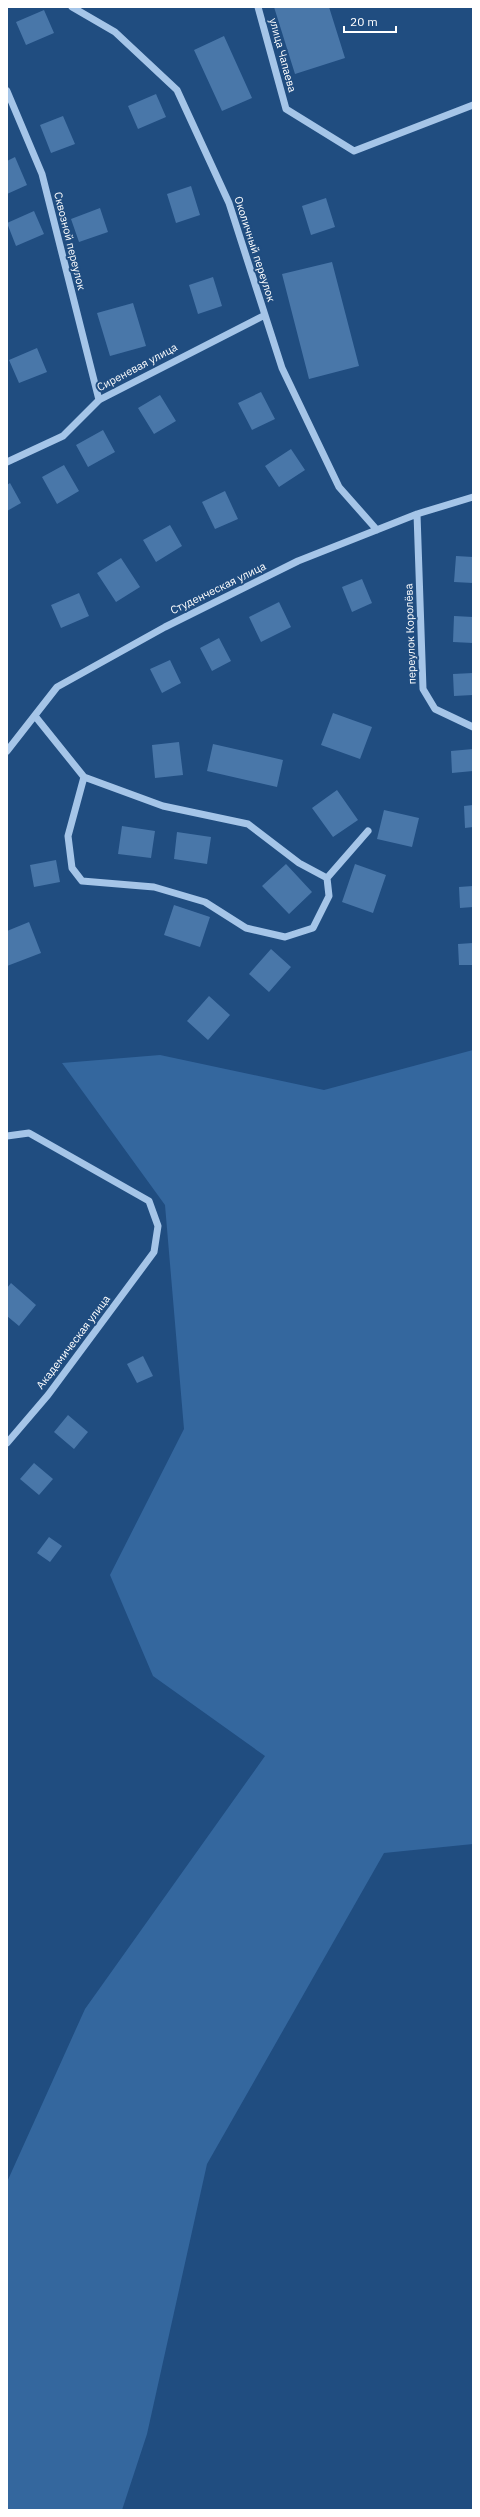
<svg xmlns="http://www.w3.org/2000/svg" width="480" height="2517" font-family="'IBM Plex Sans',sans-serif">
  <rect width="100%" height="100%" fill="#204d80"/>
  <path fill="#34679e" d="M 473,1050 L 473,1844 L 384,1853 L 207,2164 L 147,2434 L 122,2510 L 7,2510 L 7,2182 L 85,2009 L 265,1756 L 153,1676 L 110,1575 L 184,1429 L 165,1205 L 62,1063 L 160,1055 L 324,1090 Z"/>
  <path fill="#4977a9" d="M 274,7 L 329,7 L 345,58 L 295,74 Z
    M 44,10 L 54,33 L 26,45 L 16,22 Z
    M 224,36 L 252,98 L 222,111 L 194,50 Z
    M 156,94 L 166,117 L 138,129 L 128,106 Z
    M 63,116 L 75,144 L 51,153 L 40,125 Z
    M 15,157 L 27,185 L 7,194 L 7,161 Z
    M 191,186 L 200,215 L 176,223 L 167,194 Z
    M 326,198 L 335,227 L 311,235 L 302,206 Z
    M 100,208 L 108,232 L 79,242 L 71,219 Z
    M 34,211 L 44,234 L 16,246 L 7,223 Z
    M 332,262 L 359,366 L 309,379 L 282,274 Z
    M 213,277 L 222,306 L 198,314 L 189,285 Z
    M 133,303 L 146,346 L 110,356 L 97,313 Z
    M 37,348 L 47,372 L 19,383 L 9,360 Z
    M 261,392 L 275,419 L 252,430 L 238,403 Z
    M 160,395 L 176,421 L 154,434 L 138,408 Z
    M 103,430 L 115,452 L 88,467 L 76,445 Z
    M 291,449 L 305,470 L 279,487 L 265,466 Z
    M 64,465 L 79,491 L 57,504 L 42,477 Z
    M 10,483 L 21,503 L 7,511 L 7,485 Z
    M 225,491 L 238,519 L 215,529 L 202,502 Z
    M 170,525 L 182,546 L 156,562 L 143,540 Z
    M 456,556 L 473,557 L 473,583 L 454,582 Z
    M 121,558 L 140,587 L 116,602 L 97,573 Z
    M 362,579 L 372,603 L 352,612 L 342,587 Z
    M 79,593 L 89,616 L 61,628 L 51,605 Z
    M 279,602 L 291,627 L 261,642 L 249,617 Z
    M 454,616 L 473,617 L 473,643 L 453,642 Z
    M 219,638 L 231,661 L 212,671 L 200,648 Z
    M 170,660 L 181,683 L 162,693 L 150,669 Z
    M 473,673 L 473,695 L 454,696 L 453,674 Z
    M 333,713 L 372,727 L 360,759 L 321,745 Z
    M 179,742 L 183,775 L 155,778 L 152,745 Z
    M 213,744 L 283,760 L 277,787 L 207,771 Z
    M 473,749 L 473,771 L 452,773 L 451,751 Z
    M 337,790 L 358,820 L 333,837 L 312,808 Z
    M 473,805 L 473,827 L 465,828 L 464,806 Z
    M 384,810 L 419,818 L 412,847 L 377,839 Z
    M 122,826 L 155,831 L 151,858 L 118,854 Z
    M 177,832 L 211,837 L 207,864 L 174,859 Z
    M 56,860 L 60,882 L 34,887 L 30,865 Z
    M 286,864 L 312,892 L 289,914 L 262,886 Z
    M 355,864 L 386,875 L 373,913 L 342,902 Z
    M 473,886 L 473,907 L 460,908 L 459,887 Z
    M 174,905 L 210,917 L 200,947 L 164,935 Z
    M 29,922 L 41,953 L 7,966 L 7,931 Z
    M 473,943 L 473,965 L 459,965 L 458,944 Z
    M 271,949 L 291,967 L 269,992 L 249,974 Z
    M 209,996 L 230,1015 L 208,1040 L 187,1021 Z
    M 11,1283 L 36,1305 L 19,1326 L 7,1316 L 7,1288 Z
    M 143,1356 L 153,1376 L 137,1383 L 127,1364 Z
    M 68,1415 L 88,1432 L 74,1449 L 54,1432 Z
    M 34,1463 L 53,1479 L 39,1495 L 20,1479 Z
    M 49,1537 L 62,1546 L 50,1562 L 37,1553 Z"/>
  <g fill="none" stroke-linecap="round" stroke-linejoin="round">
    <path stroke="#a5c5e8" stroke-width="7" d="M 72,7 L 115,32 L 177,90 L 229,203 L 282,368 L 339,487 L 377,530
      M 258,7 L 286,109 L 354,151 L 473,105
      M 7,91 L 42,174 L 99,400
      M 7,462 L 63,436 L 99,400 L 265,315
      M 417,514 L 423,689 L 435,709 L 473,727
      M 35,716 L 84,777 L 68,836 L 72,868 L 82,881 L 154,887 L 205,902 L 246,928 L 285,937 L 313,928 L 329,896 L 327,878 L 368,831
      M 7,751 L 57,687 L 165,627 L 298,561 L 417,514 L 473,497
      M 84,777 L 163,806 L 248,824 L 299,863 L 327,878
      M 7,1136 L 29,1133 L 149,1201 L 158,1226 L 154,1252 L 48,1395 L 7,1443"/>
  </g>
  <g text-anchor="middle" dominant-baseline="central" stroke-width="4" stroke-linejoin="round" paint-order="stroke">
    <g font-size="11" fill="#fff" stroke="#204d80">
      <text transform="translate(283 55) rotate(75)">улица Чапаева</text>
      <text transform="translate(70 241) rotate(76)">Сквозной переулок</text>
      <text transform="translate(255 249) rotate(72)">Околичный переулок</text>
      <text transform="translate(137 367) rotate(-28)">Сиреневая улица</text>
      <text transform="translate(218 588) rotate(-26)">Студенческая улица</text>
      <text transform="translate(410 634) rotate(-92)">переулок Королёва</text>
      <text transform="translate(73 1342) rotate(-53)">Академическая улица</text>
    </g>
  </g>
  <rect width="480" height="2517" fill="none" stroke="#ffffff" stroke-width="16"/>
  <path d="M344 26v6h52v-6" fill="none" stroke="#ffffff" stroke-width="2"/>
  <text x="350" y="26" font-size="12" fill="#ffffff" stroke="#204d80" stroke-width="3" paint-order="stroke">20 m</text>
</svg>
